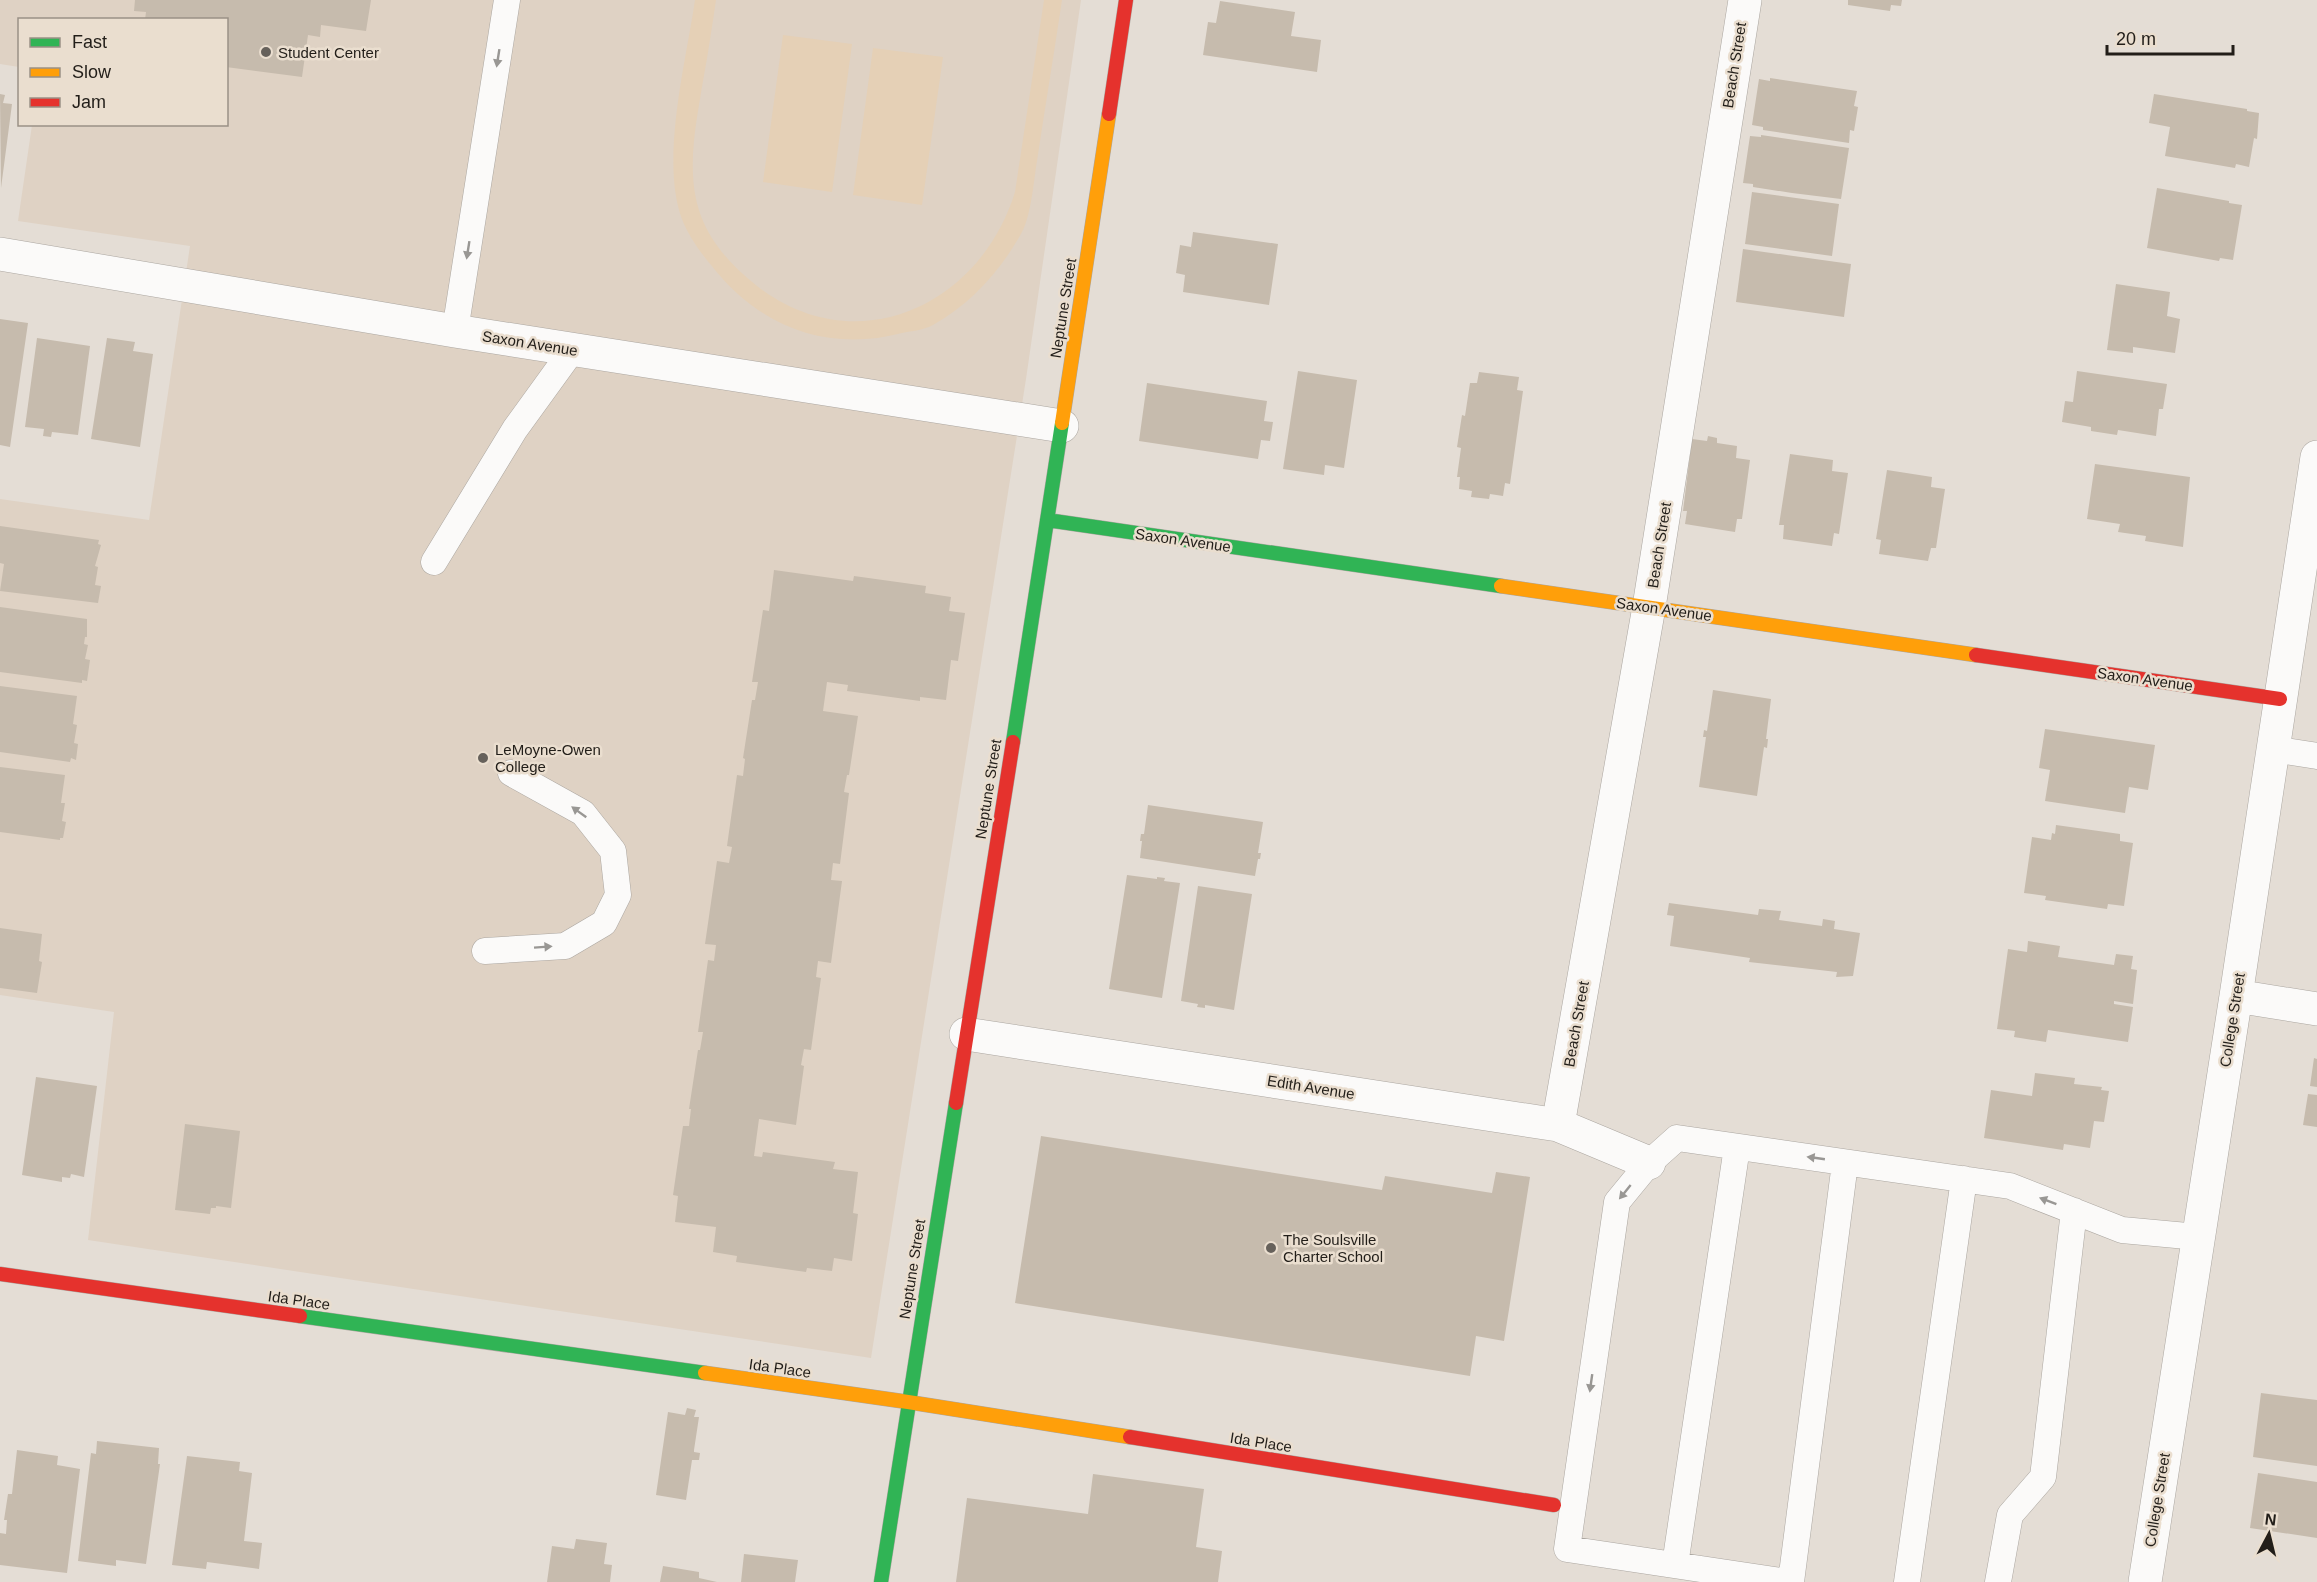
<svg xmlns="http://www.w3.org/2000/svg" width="2317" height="1582" font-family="Arial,sans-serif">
  <rect width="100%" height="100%" fill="#e4ddd5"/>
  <path fill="#dfd2c4" d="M 0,0 L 1081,0 L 1026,379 L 871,1358 L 88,1240 L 114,1012 L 0,995 L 0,499 L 149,520 L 190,246 L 18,221 L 32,125 L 226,124 L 226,20 L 20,20 L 19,67 L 0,64 Z"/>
  <path fill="#e5d0b6" d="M 695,0 L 716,0 C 712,27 708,54 703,81 C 696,124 685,173 701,216 C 712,245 733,267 757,286 C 856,363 980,306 1015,192 L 1044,0 L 1062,0 C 1054,54 1045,107 1037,161 C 1034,179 1031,216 1022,232 C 1002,269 971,304 933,325 C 924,330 912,331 902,333 C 827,353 758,326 711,265 C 700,252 688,235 682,219 C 660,161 686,62 695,0 Z
    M 783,35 L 852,44 L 832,192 L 763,182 Z
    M 873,48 L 943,57 L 922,205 L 853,195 Z"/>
  <path fill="#c6bbad" d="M 135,0 L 371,0 L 366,31 L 321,25 L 320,37 L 308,35 L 302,77 L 226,67 L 226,20 L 145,20 L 146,12 L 134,11 Z
    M 1848,0 L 1902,0 L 1901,6 L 1891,5 L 1890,11 L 1848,5 Z
    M 1220,1 L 1295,12 L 1291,36 L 1321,40 L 1317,72 L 1203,55 L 1208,22 L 1216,23 Z
    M 1770,78 L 1857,91 L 1854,106 L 1858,107 L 1854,131 L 1850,130 L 1849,143 L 1763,130 L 1763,127 L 1752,125 L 1759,79 L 1770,81 Z
    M 0,94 L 5,95 L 3,103 L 12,104 L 1,188 Z
    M 2154,94 L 2247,109 L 2247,111 L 2259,113 L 2257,139 L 2254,138 L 2249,167 L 2236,164 L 2235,168 L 2165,156 L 2170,127 L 2149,123 Z
    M 1761,135 L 1849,148 L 1841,199 L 1792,193 L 1753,187 L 1753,184 L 1743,183 L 1750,136 L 1761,137 Z
    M 2157,188 L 2229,201 L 2229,203 L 2242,205 L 2233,260 L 2220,258 L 2219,261 L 2147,248 Z
    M 1752,192 L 1839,204 L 1832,256 L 1745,244 Z
    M 1193,232 L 1278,244 L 1269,305 L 1183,292 L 1185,275 L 1176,273 L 1180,245 L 1191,247 Z
    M 1743,249 L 1851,264 L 1844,317 L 1736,302 Z
    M 2116,284 L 2170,292 L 2167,316 L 2180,319 L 2175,353 L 2133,347 L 2133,353 L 2107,350 Z
    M 0,319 L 28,323 L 10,447 L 0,445 Z
    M 37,338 L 90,346 L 78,435 L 52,432 L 51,437 L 43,436 L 44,429 L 25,427 Z
    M 107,338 L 135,342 L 133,351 L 153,354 L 140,447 L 91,439 Z
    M 1298,371 L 1357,380 L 1344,468 L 1325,465 L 1324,475 L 1283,469 Z
    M 2077,371 L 2167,384 L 2163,409 L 2159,409 L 2156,436 L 2118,430 L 2117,435 L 2091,431 L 2091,427 L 2062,422 L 2065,401 L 2073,402 Z
    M 1479,372 L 1519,377 L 1517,390 L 1523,391 L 1510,484 L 1505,483 L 1503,496 L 1490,494 L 1489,499 L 1471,497 L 1472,491 L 1459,489 L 1460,477 L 1457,477 L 1461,448 L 1457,447 L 1462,415 L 1465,416 L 1470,383 L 1477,383 Z
    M 1147,383 L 1267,401 L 1264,421 L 1273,422 L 1270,441 L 1261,440 L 1258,459 L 1139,441 Z
    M 1708,436 L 1717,438 L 1717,443 L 1737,446 L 1736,458 L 1750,460 L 1742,519 L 1737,519 L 1735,532 L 1685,524 L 1687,511 L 1683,511 L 1692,439 L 1707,441 Z
    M 1790,454 L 1833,460 L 1832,471 L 1848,473 L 1839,534 L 1834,533 L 1832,546 L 1783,539 L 1784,525 L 1779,525 Z
    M 2095,464 L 2190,477 L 2183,547 L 2145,541 L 2146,536 L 2118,532 L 2120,524 L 2087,519 Z
    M 1887,470 L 1932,477 L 1931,487 L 1945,489 L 1936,548 L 1931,548 L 1928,561 L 1879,554 L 1881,540 L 1876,539 Z
    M 0,526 L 99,540 L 98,544 L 101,545 L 95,566 L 98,567 L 95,585 L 101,586 L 98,603 L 0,591 L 4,564 L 0,563 Z
    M 774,570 L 853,581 L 854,576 L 926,586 L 925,593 L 951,597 L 949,611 L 965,613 L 958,661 L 951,660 L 946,700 L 920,697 L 920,701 L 847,691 L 848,685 L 827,682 L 823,711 L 858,716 L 849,775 L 847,775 L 844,792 L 849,793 L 840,864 L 833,863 L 831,880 L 842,881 L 831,963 L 818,961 L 816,977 L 821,978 L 811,1050 L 804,1049 L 801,1065 L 804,1066 L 796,1125 L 759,1119 L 754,1156 L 762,1157 L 763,1152 L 835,1162 L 833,1169 L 858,1172 L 853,1213 L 858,1214 L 852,1261 L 834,1258 L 832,1271 L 807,1268 L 806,1272 L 736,1262 L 737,1256 L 713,1252 L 716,1227 L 675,1222 L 678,1196 L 673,1195 L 683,1126 L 689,1126 L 691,1109 L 689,1109 L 698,1050 L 700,1050 L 703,1032 L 698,1032 L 708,960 L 714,961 L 716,945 L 705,944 L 717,861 L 729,863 L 732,847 L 727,846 L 737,775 L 743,776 L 745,759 L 743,758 L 752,700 L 755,700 L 758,682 L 752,682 L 763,610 L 769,611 Z
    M 0,607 L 87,619 L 87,637 L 85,637 L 84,644 L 88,645 L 85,659 L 90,660 L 87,681 L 82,680 L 82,683 L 0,672 Z
    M 0,686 L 77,696 L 73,724 L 77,725 L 74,743 L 78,744 L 76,760 L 71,758 L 70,762 L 0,752 Z
    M 1713,690 L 1771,699 L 1766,739 L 1768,739 L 1767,748 L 1764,747 L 1757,796 L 1699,787 L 1706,737 L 1703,737 L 1704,730 L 1707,731 Z
    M 2045,729 L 2155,745 L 2148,790 L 2129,787 L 2125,813 L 2045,801 L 2050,770 L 2039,768 Z
    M 0,767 L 65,775 L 61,803 L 65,803 L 62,821 L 66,822 L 63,838 L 60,838 L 60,840 L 0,832 Z
    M 1148,805 L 1263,822 L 1258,853 L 1261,853 L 1260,859 L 1258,859 L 1255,876 L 1140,858 L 1142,841 L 1140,841 L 1141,834 L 1144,834 Z
    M 2056,825 L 2120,834 L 2120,841 L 2133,843 L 2124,906 L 2108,904 L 2107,909 L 2045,900 L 2046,896 L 2024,893 L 2032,837 L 2051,840 L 2052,833 L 2055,834 Z
    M 1127,875 L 1157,879 L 1157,877 L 1165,878 L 1164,881 L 1180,883 L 1162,998 L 1109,989 Z
    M 1198,886 L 1252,894 L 1234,1010 L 1205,1005 L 1205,1008 L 1197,1007 L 1198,1004 L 1181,1001 Z
    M 1669,903 L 1758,915 L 1759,909 L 1781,911 L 1779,920 L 1822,926 L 1823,919 L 1835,921 L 1834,929 L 1860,933 L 1853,976 L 1836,977 L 1837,972 L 1749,962 L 1750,958 L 1670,946 L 1674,916 L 1667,915 Z
    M 0,928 L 42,934 L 39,961 L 42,962 L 37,993 L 0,988 Z
    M 2028,941 L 2060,946 L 2058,957 L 2114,965 L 2116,954 L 2133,956 L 2131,969 L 2137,970 L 2133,1004 L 2114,1001 L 2114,1004 L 2133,1007 L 2128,1042 L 2048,1030 L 2046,1042 L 2014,1037 L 2015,1031 L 1997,1029 L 2008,949 L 2027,952 Z
    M 2314,1058 L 2317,1059 L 2317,1087 L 2310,1086 Z
    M 2035,1073 L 2075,1078 L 2074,1084 L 2102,1087 L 2101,1090 L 2109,1091 L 2104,1122 L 2094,1121 L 2090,1148 L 2064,1144 L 2063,1150 L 1984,1138 L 1991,1090 L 2032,1096 Z
    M 36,1077 L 97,1086 L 84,1177 L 71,1174 L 70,1178 L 62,1177 L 62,1182 L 22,1175 Z
    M 2308,1094 L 2317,1095 L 2317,1127 L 2303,1125 Z
    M 185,1124 L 240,1131 L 231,1208 L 216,1206 L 216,1208 L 211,1208 L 210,1214 L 175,1210 Z
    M 1041,1136 L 1382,1190 L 1385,1176 L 1492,1193 L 1496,1172 L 1530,1177 L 1504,1341 L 1476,1336 L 1470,1376 L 1015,1303 Z
    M 2261,1393 L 2317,1400 L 2317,1466 L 2253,1457 Z
    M 687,1408 L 696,1410 L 694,1417 L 699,1417 L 694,1450 L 694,1452 L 700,1453 L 699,1460 L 692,1460 L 686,1500 L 656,1495 L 668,1412 L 685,1415 Z
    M 97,1441 L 159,1448 L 158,1464 L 160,1464 L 146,1564 L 116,1560 L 116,1566 L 78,1561 L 91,1453 L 96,1454 Z
    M 17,1450 L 58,1456 L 57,1465 L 80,1469 L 67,1573 L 0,1565 L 0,1533 L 6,1534 L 7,1520 L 4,1520 L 8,1494 L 12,1494 Z
    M 187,1456 L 240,1462 L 239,1471 L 252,1473 L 244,1541 L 262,1543 L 259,1569 L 207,1562 L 206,1569 L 172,1565 Z
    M 2258,1473 L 2317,1482 L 2317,1538 L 2250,1528 Z
    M 1093,1474 L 1204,1489 L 1196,1547 L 1222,1551 L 1218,1582 L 956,1582 L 967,1498 L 1088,1514 Z
    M 576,1539 L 607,1543 L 604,1564 L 612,1565 L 610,1582 L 547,1582 L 552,1546 L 574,1549 Z
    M 744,1554 L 798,1560 L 795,1582 L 741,1582 Z
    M 663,1566 L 699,1572 L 699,1578 L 717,1582 L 660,1582 Z"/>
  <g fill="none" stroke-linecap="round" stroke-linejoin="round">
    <g stroke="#aba6a0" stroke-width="27">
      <path id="lane" d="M 455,331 L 507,0
        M 434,562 L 515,429 L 573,349
        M 2273,749 L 2317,756
        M 485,951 L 565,946 L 604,923 L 618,895 L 613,851 L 583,813 L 511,773
        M 1675,1565 L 1737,1147
        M 1788,1582 L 1567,1549 L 1617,1202 L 1649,1163 L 1677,1138 L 2010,1186 L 2122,1230 L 2198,1237
        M 1791,1582 L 1845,1163
        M 1907,1582 L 1964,1179
        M 1998,1582 L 2010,1515 L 2043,1477 L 2074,1211"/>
    </g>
    <g stroke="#aba6a0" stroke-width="34">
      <path id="street" d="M 0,254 L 455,331 L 1062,426
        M 2236,996 L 2317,1009
        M 966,1034 L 1558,1125 L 1649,1163
        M 1558,1125 L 1649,607 L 1745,0
        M 2145,1582 L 2236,996 L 2317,457"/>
    </g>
    <g stroke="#aba6a0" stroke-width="15">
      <path id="fast" d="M 1047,520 L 1501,586
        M 1013,742 L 1062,423
        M 300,1316 L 705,1373
        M 881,1582 L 956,1103"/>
    </g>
    <g stroke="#aba6a0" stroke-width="15">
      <path id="slow" d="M 1062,423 L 1109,114
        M 1501,586 L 1976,655
        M 705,1373 L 908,1402 L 1130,1437"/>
    </g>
    <g stroke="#aba6a0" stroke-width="15">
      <path id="jam" d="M 1109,114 L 1126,0
        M 1976,655 L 2280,699
        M 956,1103 L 1013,742
        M 0,1274 L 300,1316
        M 1130,1437 L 1554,1505"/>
    </g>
    <use href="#lane" stroke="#fbfaf9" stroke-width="26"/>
    <use href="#street" stroke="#fbfaf9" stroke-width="33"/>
    <use href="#fast" stroke="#30b455" stroke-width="14"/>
    <use href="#slow" stroke="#ff9f0a" stroke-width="14"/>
    <use href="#jam" stroke="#e5322d" stroke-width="14"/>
  </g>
  <defs><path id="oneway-solid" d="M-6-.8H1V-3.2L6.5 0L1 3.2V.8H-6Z" transform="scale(1.5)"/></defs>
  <g fill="#999794">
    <use href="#oneway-solid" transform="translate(498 58) rotate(99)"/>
    <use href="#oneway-solid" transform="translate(468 250) rotate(99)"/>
    <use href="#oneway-solid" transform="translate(579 812) rotate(-144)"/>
    <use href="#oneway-solid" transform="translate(543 947) rotate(-4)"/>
    <use href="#oneway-solid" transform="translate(1816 1158) rotate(-172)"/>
    <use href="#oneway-solid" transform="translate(1625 1192) rotate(129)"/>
    <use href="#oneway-solid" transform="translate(2048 1201) rotate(-159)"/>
    <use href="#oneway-solid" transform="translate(1591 1383) rotate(98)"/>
  </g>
  <g fill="#66615b" stroke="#eadecf" stroke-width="2">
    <circle cx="266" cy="52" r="6"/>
    <circle cx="483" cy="758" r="6"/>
    <circle cx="1271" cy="1248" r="6"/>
  </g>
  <g text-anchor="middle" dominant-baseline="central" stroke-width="5" stroke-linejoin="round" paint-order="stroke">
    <g font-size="15" fill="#221e19" stroke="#eadecf" text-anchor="start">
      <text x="278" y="52">Student Center</text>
      <text x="495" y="749">LeMoyne-Owen<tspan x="495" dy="17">College</tspan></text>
      <text x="1283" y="1239">The Soulsville<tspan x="1283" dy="17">Charter School</tspan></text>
    </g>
    <g font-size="15" fill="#221e19" stroke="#eadecf">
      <text transform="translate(1734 65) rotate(-81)">Beach Street</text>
      <text transform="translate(1063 308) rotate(-81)">Neptune Street</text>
      <text transform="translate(530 343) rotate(9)">Saxon Avenue</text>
      <text transform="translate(1183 540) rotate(8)">Saxon Avenue</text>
      <text transform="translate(1659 545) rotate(-81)">Beach Street</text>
      <text transform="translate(1664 609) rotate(8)">Saxon Avenue</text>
      <text transform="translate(2145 679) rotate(8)">Saxon Avenue</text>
      <text transform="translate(988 789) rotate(-81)">Neptune Street</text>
      <text transform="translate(2232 1020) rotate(-81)">College Street</text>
      <text transform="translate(1576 1024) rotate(-80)">Beach Street</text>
      <text transform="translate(1311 1087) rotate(9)">Edith Avenue</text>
      <text transform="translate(912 1269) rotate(-81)">Neptune Street</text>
      <text transform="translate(299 1300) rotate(8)">Ida Place</text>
      <text transform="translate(780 1368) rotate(8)">Ida Place</text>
      <text transform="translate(1261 1442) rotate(9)">Ida Place</text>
      <text transform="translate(2157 1500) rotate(-81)">College Street</text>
    </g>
  </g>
  <rect x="18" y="18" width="210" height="108" fill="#eadecf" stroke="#9a9186" stroke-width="1.5"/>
  <rect x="30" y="38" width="30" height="9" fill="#30b455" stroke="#9a9186" stroke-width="1.5"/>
  <text x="72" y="48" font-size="18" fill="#221e19">Fast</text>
  <rect x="30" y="68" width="30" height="9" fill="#ff9f0a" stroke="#9a9186" stroke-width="1.5"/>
  <text x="72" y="78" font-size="18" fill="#221e19">Slow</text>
  <rect x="30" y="98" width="30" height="9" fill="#e5322d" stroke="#9a9186" stroke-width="1.5"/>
  <text x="72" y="108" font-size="18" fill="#221e19">Jam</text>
  <g transform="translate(2269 1534) rotate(7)" stroke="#eadecf" stroke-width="4.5" paint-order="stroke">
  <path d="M0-4.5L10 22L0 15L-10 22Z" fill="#221e19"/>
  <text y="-9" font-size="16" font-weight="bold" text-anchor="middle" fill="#221e19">N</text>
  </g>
  <path d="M2107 45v9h126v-9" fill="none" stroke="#221e19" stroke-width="3"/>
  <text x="2116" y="45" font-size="18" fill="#221e19" stroke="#eadecf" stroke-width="4.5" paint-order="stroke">20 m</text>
</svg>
